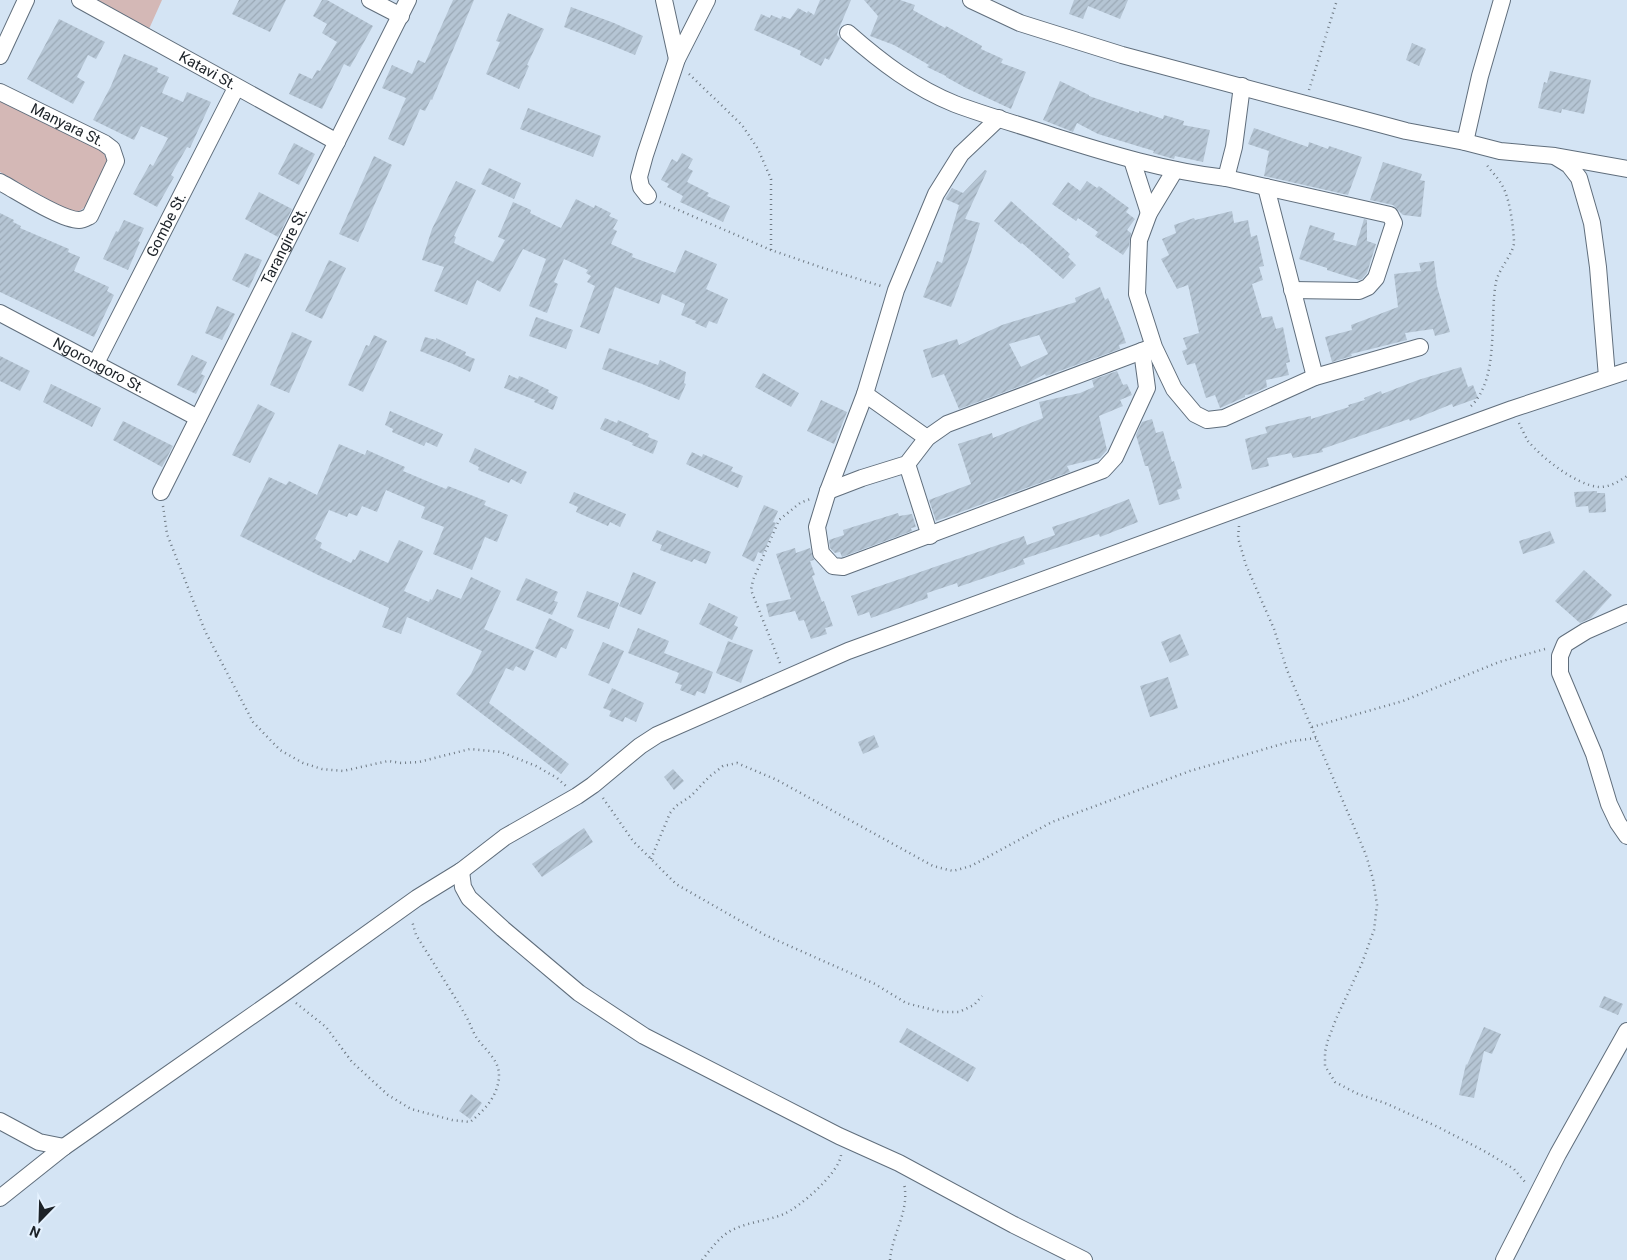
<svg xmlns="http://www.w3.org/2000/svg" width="1627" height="1260" font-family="Roboto,sans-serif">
  <defs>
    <pattern id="building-hatch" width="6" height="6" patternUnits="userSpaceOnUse" patternTransform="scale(1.25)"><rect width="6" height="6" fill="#b5c5d4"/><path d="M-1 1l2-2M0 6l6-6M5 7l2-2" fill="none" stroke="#9ba9b6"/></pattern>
  </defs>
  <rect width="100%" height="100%" fill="#d4e4f4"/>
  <path fill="#d4b8b6" d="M 97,0 L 162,0 L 149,29 Z
    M 0,98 L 103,151 L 107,161 L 106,168 C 101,178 90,207 79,211 C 75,212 71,211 67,210 L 0,172 Z"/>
  <path fill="url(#building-hatch)" fill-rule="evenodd" d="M 239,0 L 286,0 L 270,32 L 232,14 Z
    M 322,0 L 327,0 L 373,26 L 350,67 L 344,64 L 322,109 L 289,94 L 299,73 L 312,79 L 317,70 L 320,71 L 337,42 L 322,33 L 327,24 L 313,16 Z
    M 453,0 L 474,0 L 432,100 L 431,99 L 425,111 L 420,109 L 404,146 L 388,139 L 406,98 L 382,88 L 392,65 L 412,74 L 418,60 L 425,63 Z
    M 820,0 L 851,0 L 838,31 L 837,35 L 840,38 L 829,60 L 825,58 L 821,66 L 800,55 L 801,51 L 754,30 L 761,14 L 770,18 L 771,15 L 781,19 L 782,16 L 790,19 L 798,8 L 807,13 L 808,11 L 814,15 Z
    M 864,0 L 900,0 L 915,5 L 913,10 L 945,28 L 946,26 L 982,46 L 981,49 L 1003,59 L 1001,63 L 1026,72 L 1011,109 L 966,88 L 946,77 L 946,76 L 927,67 L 929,65 L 894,45 L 870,36 L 878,16 Z
    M 1074,0 L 1128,0 L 1120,19 L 1088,6 L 1083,19 L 1069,14 Z
    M 571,7 L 614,23 L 643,36 L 635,55 L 606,43 L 564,27 Z
    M 508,13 L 544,29 L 527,65 L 529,66 L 519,89 L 486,74 L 500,42 L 496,41 Z
    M 59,19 L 105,42 L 96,59 L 88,55 L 77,77 L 85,82 L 73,104 L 27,79 Z
    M 1412,43 L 1426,49 L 1419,66 L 1406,60 Z
    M 124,54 L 158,68 L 157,72 L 169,77 L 162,93 L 183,102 L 187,92 L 211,102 L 190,148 L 187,147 L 171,175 L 174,177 L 157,207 L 133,194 L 150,164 L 153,166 L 168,138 L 141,126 L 134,140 L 93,120 L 111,86 Z
    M 1550,71 L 1591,80 L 1584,114 L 1562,109 L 1561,113 L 1538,108 L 1544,82 L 1547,83 Z
    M 1060,81 L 1089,95 L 1089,96 L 1139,113 L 1139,111 L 1163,119 L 1164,115 L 1184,121 L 1183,125 L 1210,130 L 1203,162 L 1175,156 L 1174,159 L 1153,153 L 1154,151 L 1098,134 L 1077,123 L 1073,132 L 1043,120 Z
    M 528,108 L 601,136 L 593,157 L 520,129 Z
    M 1254,128 L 1308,147 L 1309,142 L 1328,149 L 1329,146 L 1362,157 L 1348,195 L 1264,176 L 1269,151 L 1248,144 Z
    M 294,143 L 315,154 L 299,185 L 278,174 Z
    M 682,153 L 693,159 L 688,168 L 693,171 L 687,182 L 709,193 L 707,196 L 730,206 L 723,222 L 680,202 L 683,196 L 667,187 L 669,184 L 661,180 L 672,159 L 677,162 Z
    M 374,156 L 392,165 L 358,242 L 339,234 Z
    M 1383,162 L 1422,174 L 1420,180 L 1425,181 L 1421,217 L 1403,215 L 1393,205 L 1370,200 Z
    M 489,168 L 521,183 L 514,199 L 481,184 Z
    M 985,170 L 987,171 L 965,219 L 980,223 L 969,259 L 951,307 L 923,297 L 937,261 L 942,263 L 959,205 L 945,199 L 952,188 L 963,193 Z
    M 456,181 L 476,190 L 454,236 L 456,237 L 454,243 L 493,262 L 505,240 L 498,237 L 513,202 L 531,210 L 530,213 L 561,228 L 576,199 L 594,208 L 595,205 L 611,213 L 609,216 L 618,220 L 613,229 L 617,231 L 611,244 L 633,254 L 632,257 L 675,273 L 685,250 L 717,264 L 706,289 L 728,299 L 717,324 L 709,321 L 706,328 L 695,323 L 696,321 L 681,315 L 685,304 L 662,294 L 659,304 L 615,287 L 599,334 L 580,327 L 595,286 L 587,282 L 591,276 L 586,273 L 588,270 L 564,259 L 554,282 L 558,284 L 547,313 L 529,306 L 546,259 L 523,249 L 500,292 L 477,280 L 467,305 L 434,291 L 444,267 L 422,260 L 432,229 Z
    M 1087,181 L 1097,188 L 1099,186 L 1129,208 L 1126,212 L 1135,219 L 1127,230 L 1131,233 L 1129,246 L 1123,255 L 1095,236 L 1098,232 L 1078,218 L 1076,221 L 1052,204 L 1068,182 L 1080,191 Z
    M 259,192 L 292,209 L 278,237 L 245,219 Z
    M 1011,201 L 1070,254 L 1068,257 L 1076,265 L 1063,279 L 1022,243 L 1021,244 L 994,221 Z
    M 1232,211 L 1234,223 L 1248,220 L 1251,237 L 1257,235 L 1264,266 L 1259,267 L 1263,280 L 1252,284 L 1262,318 L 1272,316 L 1276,329 L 1283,327 L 1290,362 L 1286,363 L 1289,375 L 1266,380 L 1267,387 L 1252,394 L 1245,395 L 1245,397 L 1220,408 L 1215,395 L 1206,398 L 1195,363 L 1187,365 L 1182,351 L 1187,349 L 1183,338 L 1199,333 L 1188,285 L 1177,289 L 1161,259 L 1169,255 L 1162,239 L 1176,233 L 1174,225 L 1194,218 L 1195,220 Z
    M 0,213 L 14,220 L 13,222 L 21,226 L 20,228 L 69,249 L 68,252 L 80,257 L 74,271 L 109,287 L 107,291 L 114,295 L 94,337 L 0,292 Z
    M 1364,219 L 1367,220 L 1367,241 L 1376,244 L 1367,273 L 1362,279 L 1359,280 L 1327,270 L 1327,268 L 1299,259 L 1310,225 L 1335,233 L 1333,240 L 1356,246 Z
    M 124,220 L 144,228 L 138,241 L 140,242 L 128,270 L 103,259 L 116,231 L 118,232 Z
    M 245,253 L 262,260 L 249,288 L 232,280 Z
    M 329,260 L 346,268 L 322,319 L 305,311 Z
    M 1434,261 L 1437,286 L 1450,332 L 1435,336 L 1433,329 L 1405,333 L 1407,340 L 1351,354 L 1352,356 L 1332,362 L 1325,337 L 1352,330 L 1351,325 L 1398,307 L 1394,274 L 1421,271 L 1419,263 Z
    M 1100,287 L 1105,300 L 1108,298 L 1122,331 L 1126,343 L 1119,345 L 1120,349 L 1046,376 L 1045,374 L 1026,384 L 959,409 L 944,374 L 932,378 L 923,350 L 957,339 L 959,345 L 1002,325 L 1076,302 L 1075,298 ZM 1039,335 L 1048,354 L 1021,367 L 1009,344 Z
    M 217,306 L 235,314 L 222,340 L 205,333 Z
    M 536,317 L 573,330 L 566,349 L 529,336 Z
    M 292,332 L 312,341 L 289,393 L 270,385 Z
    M 374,335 L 387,341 L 363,392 L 348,385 L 366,345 L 369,346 Z
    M 425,337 L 436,340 L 436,338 L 466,352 L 465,355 L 475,359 L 470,372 L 453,364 L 420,351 Z
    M 609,348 L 658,365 L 660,360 L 686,372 L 684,383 L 686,384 L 679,400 L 642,384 L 602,369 Z
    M 192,355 L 207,362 L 201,374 L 205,376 L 196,394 L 177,385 Z
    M 0,356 L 30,371 L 20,391 L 0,381 Z
    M 1461,367 L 1468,387 L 1473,385 L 1478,398 L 1453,407 L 1452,404 L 1410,421 L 1409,419 L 1322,449 L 1323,452 L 1293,458 L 1291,453 L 1267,458 L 1269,466 L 1252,470 L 1245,439 L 1267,433 L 1265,427 L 1311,416 L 1311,419 L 1349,407 L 1348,405 L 1365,400 L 1364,398 L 1381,391 L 1382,394 L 1418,380 Z
    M 1117,371 L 1123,385 L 1127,384 L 1132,395 L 1120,400 L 1123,406 L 1099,416 L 1107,450 L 1100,458 L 1067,466 L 1070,472 L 936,521 L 929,500 L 971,484 L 958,444 L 992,433 L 993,438 L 1043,418 L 1039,402 L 1080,393 L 1094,387 L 1092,380 Z
    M 763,373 L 799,393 L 791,407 L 755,387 Z
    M 509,375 L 518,379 L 519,376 L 524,378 L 549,390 L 548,392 L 558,397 L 553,410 L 534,402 L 535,400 L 504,388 Z
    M 51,384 L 101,408 L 92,427 L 43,402 Z
    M 821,400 L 847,412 L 834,444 L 807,431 Z
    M 258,404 L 275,413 L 250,463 L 232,455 Z
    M 390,411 L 443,434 L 437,447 L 426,442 L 424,446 L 392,432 L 393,429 L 385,425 Z
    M 605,418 L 617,423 L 618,420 L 649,434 L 648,437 L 658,441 L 653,454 L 632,445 L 633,443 L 600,429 Z
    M 1152,419 L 1156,433 L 1163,431 L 1172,462 L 1174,461 L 1182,488 L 1177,490 L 1180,499 L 1159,505 L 1148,466 L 1145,466 L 1136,435 L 1142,422 Z
    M 123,421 L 173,446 L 162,467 L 113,440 Z
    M 339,444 L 365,455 L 367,450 L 405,467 L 403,471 L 434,484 L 446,489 L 448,486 L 486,501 L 484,505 L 508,515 L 497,542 L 485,537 L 472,570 L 433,554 L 444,527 L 421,518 L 425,507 L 386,490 L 377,512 L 362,506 L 357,516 L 349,513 L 347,517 L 329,510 L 315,539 L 322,543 L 320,548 L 351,563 L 353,559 L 355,560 L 360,550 L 388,563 L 399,540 L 423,551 L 404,591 L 429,602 L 430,599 L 432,600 L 437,589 L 461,599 L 471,577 L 501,591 L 484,629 L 534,651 L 525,671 L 516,666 L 513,671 L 506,668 L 489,703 L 569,764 L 561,774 L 456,694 L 471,674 L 482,651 L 407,617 L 401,634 L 382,627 L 389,608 L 322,577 L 240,536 L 269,477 L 286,485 L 289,481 L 317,495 Z
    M 475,448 L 527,472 L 521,484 L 511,479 L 509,483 L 478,470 L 479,467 L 469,462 Z
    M 692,452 L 702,457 L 703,454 L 733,467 L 731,471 L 743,476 L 738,488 L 686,464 Z
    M 1597,491 L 1597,493 L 1605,493 L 1606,512 L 1589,513 L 1588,506 L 1576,507 L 1574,492 Z
    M 574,492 L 626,514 L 620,527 L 610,522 L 608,526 L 576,512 L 578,507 L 569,503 Z
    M 1129,499 L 1138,522 L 1100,537 L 1099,534 L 1023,559 L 1025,564 L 958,587 L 957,583 L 927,593 L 928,598 L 871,618 L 869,612 L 858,616 L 851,596 L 1024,536 L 1027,545 L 1055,535 L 1052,527 L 1086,516 Z
    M 764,505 L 778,511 L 773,522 L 776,523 L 763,554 L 758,552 L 754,562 L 742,556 Z
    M 898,513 L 899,516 L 912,514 L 916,527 L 911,528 L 912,531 L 842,557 L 840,552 L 835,553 L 830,548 L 829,540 L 844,535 L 843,530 Z
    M 657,530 L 711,552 L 706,564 L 694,559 L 692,562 L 660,550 L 662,545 L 652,541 Z
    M 1550,531 L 1555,543 L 1523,554 L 1519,541 Z
    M 795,548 L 796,553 L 810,548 L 814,560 L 810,561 L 815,575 L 812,576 L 822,602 L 824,601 L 833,626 L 825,628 L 827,634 L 811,639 L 804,620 L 799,621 L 795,611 L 769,617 L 766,604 L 791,599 L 776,554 Z
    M 1584,570 L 1612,595 L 1591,618 L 1580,623 L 1555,601 Z
    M 633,572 L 656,582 L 641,615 L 619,606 Z
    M 526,578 L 558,592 L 554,601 L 558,602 L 552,615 L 516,600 Z
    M 587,591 L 619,603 L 609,629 L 577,617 Z
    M 709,603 L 738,617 L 734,625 L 738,627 L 732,640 L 699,624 Z
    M 549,618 L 574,630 L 566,649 L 561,647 L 556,658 L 535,648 Z
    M 638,628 L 669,641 L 664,653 L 713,672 L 705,694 L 697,691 L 695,696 L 680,690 L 682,685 L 675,683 L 679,673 L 628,653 Z
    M 1180,634 L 1189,655 L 1170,663 L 1161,642 Z
    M 728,641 L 753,650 L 741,683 L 716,673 Z
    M 603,642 L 624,651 L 609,684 L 588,675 Z
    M 1168,677 L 1178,708 L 1150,717 L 1140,686 Z
    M 612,688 L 644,703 L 636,722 L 625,717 L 623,722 L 609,716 L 611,711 L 603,708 Z
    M 874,735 L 879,747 L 863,754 L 858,742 Z
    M 673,769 L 684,781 L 674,790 L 664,777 Z
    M 584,828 L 593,842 L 542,877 L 532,864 Z
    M 1604,996 L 1623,1004 L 1618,1015 L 1599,1007 Z
    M 1484,1027 L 1501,1034 L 1492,1054 L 1484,1051 L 1474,1098 L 1459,1095 L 1466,1064 L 1467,1065 Z
    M 907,1028 L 976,1068 L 968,1082 L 899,1042 Z
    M 471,1094 L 482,1103 L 470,1119 L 459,1111 Z"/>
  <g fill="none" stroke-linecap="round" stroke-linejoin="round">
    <g stroke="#606e7c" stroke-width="18">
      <g id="street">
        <path id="s1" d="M 80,0 L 337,142"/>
        <path d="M 370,0 L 401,16"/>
        <path d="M 664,0 L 677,59"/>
        <path d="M 971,0 L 1020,23 L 1122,55 L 1406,131 L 1465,142 L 1500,151 L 1555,156 L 1627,169"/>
        <path d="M 848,33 C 881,62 915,88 955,104 C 987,116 1020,125 1053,136 C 1110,154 1166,171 1226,178 L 1234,147 L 1242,86"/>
        <path d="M 0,56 L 26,0"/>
        <path id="s2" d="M 0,92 L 104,143 L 112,149 L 116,161 L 90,216 C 86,218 83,220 79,220 C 61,220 17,191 0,182"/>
        <path d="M 999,118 L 961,154 L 936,194 L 896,290 L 865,394 L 828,491 L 817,527 L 821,553 L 833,566 L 843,567 L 1103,470 L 1115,457 L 1147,388 L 1142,351"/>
        <path d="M 1465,142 L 1480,76 L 1502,0"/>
        <path d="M 1556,157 L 1569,165 L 1579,178 L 1592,223 L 1598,267 L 1607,377"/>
        <path d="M 1132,160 L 1149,213"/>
        <path d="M 1175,170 L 1149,213 L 1139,240 L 1137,294 L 1154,347 L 1174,389 L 1195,414 L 1207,420 L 1224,418 L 1315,377 L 1420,347"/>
        <path d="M 1226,178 L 1390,215 L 1394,223 L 1376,278 L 1368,287 L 1359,291 L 1292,290"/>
        <path d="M 1266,187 L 1315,377"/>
        <path d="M 648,196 L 641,187 L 639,177 L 645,155 L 677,59 L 707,0"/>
        <path id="s3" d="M 0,313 L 198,418"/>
        <path id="s4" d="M 96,363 L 236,88"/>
        <path d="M 865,394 L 927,438"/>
        <path d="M 907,464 L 930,536"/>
        <path d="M 828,491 L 862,478 L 907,464 L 927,438 L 947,424 L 1150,348"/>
        <path id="s5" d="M 161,492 L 408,0"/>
        <path d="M 1627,613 L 1586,631 L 1565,644 L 1560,656 L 1560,673 L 1594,754 L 1609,804 L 1618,823 L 1627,836"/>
        <path d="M 461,871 L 463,887 L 469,898 L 503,929 L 579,993 L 644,1036 L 839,1136 L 899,1163 L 1014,1225 L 1084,1260"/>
        <path d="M 0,1121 L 39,1142 L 64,1147"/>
        <path d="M 0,1198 L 64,1147 L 283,994 L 417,898 L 461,871 L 505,837 L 577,796 L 593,785 L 640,746 L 657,735 L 848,651 L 1512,409 L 1627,371"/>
        <path d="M 1504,1260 L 1558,1154 L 1627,1031"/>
      </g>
    </g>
    <path stroke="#707b85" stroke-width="2.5" stroke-dasharray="1 4" stroke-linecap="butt" d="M 689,74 L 742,125 L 758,149 L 771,179 L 771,250
      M 1309,90 L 1337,0
      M 660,202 L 771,250 L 826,269 L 881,286
      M 1471,406 C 1500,378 1489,319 1496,282 C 1499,268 1515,252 1514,241 C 1513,225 1510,199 1502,185 C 1498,178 1491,171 1486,164
      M 1519,423 C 1522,429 1525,436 1528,441 C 1542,458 1576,485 1599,487 C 1610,487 1618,482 1627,476
      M 163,506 L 167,534 L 205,631 L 253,722 L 280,750 L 303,763 L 322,769 L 343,771 L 388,761 L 401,763 L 419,762 L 470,749 L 501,752 L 536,766 L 557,778 L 566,786
      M 1239,526 L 1238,538 L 1246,565 L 1274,629 L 1287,670 L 1366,855 L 1373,879 L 1377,905 L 1374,930 L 1362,963 L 1336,1019 L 1328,1040 L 1325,1052 L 1325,1066 L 1335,1082 L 1358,1094 L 1385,1103 L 1438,1127 L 1486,1152 L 1514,1169 L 1525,1182
      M 780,663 L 751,590 L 753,580 L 779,520 L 800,503 L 810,499
      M 1312,727 L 1403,701 L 1499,662 L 1545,649
      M 603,798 L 633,841 L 676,884 L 765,935 L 875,984 L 906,1003 L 941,1012 L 959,1012 L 974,1005 L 982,996
      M 651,859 L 670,813 L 676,806 L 691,796 L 709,777 L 723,766 L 737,763 L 777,780 L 933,866 L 953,871 L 971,866 L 1052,822 L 1190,771 L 1292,741 L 1317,738
      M 296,1003 L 326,1027 L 352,1062 L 388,1095 L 411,1109 L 452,1120 L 470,1122 C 484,1111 499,1095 499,1075 C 499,1059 484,1049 476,1037 C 472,1030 470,1023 466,1016 C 450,989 433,962 416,935 L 412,921
      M 702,1260 C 711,1249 719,1237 732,1230 C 748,1222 767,1221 784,1214 C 800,1207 839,1173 841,1155
      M 890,1260 C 892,1234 910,1211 904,1184"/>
    <use href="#street" stroke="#fff" stroke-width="16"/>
  </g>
  <g text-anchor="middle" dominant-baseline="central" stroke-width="4" stroke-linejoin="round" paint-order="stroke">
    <g font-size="15" fill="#1c2228" stroke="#e4f1fe">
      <text stroke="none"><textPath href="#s1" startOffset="146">Katavi St.</textPath></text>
      <text stroke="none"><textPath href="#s2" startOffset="75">Manyara St.</textPath></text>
      <text stroke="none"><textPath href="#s4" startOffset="155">Gombe St.</textPath></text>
      <text stroke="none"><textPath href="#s5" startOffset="275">Tarangire St.</textPath></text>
      <text stroke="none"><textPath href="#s3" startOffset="112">Ngorongoro St.</textPath></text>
    </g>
  </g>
  <g transform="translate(40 1220) rotate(203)" stroke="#e4f1fe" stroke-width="4" paint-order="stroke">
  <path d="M0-4L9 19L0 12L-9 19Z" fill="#1c2228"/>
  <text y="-8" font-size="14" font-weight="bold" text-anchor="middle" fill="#1c2228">N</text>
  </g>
</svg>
